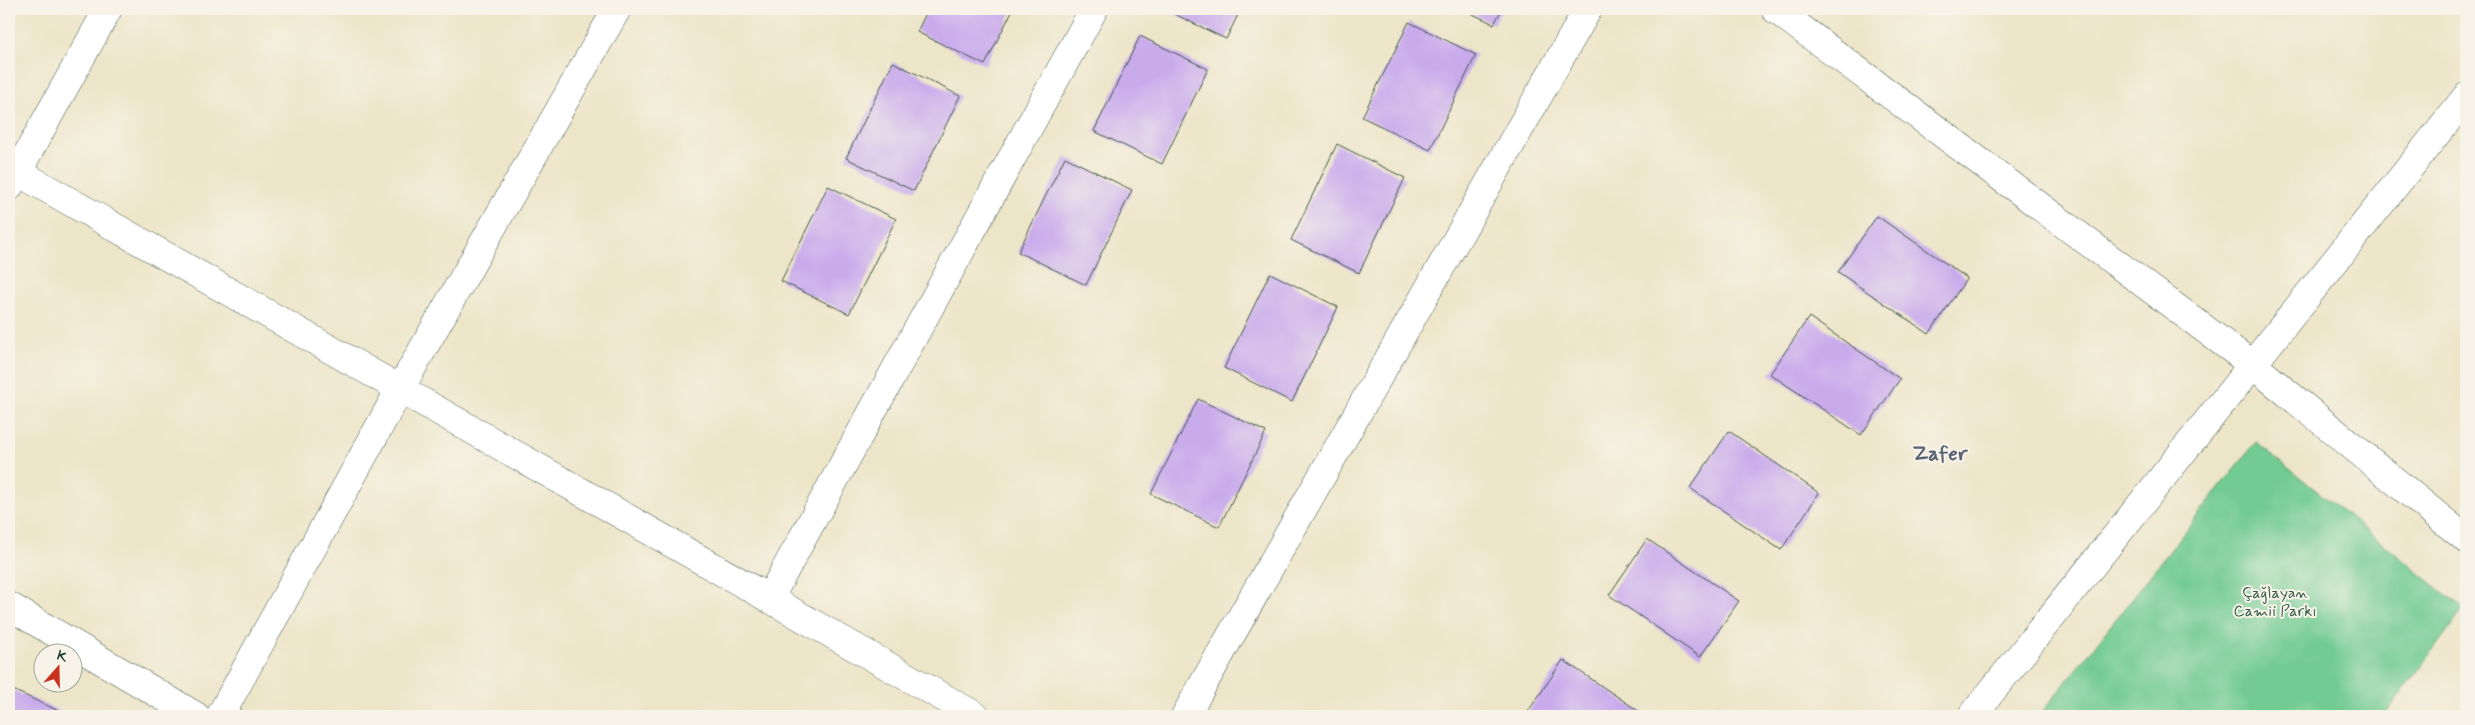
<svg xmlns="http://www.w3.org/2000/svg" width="2475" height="725" font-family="Mynerve,sans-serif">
  <rect width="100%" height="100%" fill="#f7f3e8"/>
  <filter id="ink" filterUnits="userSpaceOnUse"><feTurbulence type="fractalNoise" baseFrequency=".02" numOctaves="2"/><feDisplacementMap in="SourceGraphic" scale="10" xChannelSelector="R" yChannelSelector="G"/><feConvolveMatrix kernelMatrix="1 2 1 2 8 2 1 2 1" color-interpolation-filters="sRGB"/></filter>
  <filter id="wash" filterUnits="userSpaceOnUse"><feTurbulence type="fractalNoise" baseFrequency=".0096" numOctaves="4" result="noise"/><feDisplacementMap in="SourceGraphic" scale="20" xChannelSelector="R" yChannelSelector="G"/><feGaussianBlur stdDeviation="1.12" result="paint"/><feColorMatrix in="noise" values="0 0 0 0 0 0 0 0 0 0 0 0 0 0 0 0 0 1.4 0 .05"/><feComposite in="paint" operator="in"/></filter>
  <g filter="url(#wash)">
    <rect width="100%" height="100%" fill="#ede5c8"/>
    <path fill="#71cb92" stroke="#488463" d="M 2256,442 L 2464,609 L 2384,716 L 2039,716 Z"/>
    <g id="blocks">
      <path fill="#c9abec" d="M 928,9 L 1013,9 L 985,65 L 917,32 Z
        M 1164,9 L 1241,9 L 1226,39 Z
        M 1462,9 L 1502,9 L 1494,24 Z
        M 1409,22 L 1476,55 L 1430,150 L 1362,117 Z
        M 1140,36 L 1208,69 L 1162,164 L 1094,131 Z
        M 893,62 L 960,96 L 914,191 L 846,158 Z
        M 1337,144 L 1405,178 L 1359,273 L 1291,240 Z
        M 1065,157 L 1132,190 L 1086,285 L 1018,252 Z
        M 828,186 L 896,219 L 849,314 L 781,281 Z
        M 1877,216 L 1967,278 L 1929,334 L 1838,272 Z
        M 1270,273 L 1338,307 L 1292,402 L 1224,368 Z
        M 1809,317 L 1900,379 L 1861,435 L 1770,374 Z
        M 1198,399 L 1266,432 L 1219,527 L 1151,494 Z
        M 1729,431 L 1819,493 L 1781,550 L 1690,488 Z
        M 1647,539 L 1739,601 L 1700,657 L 1609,595 Z
        M 1563,660 L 1646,716 L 1525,716 Z
        M 13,690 L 70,716 L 9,716 L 9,698 Z"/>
    </g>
  </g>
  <g filter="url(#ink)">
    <use href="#blocks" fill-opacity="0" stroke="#3e564a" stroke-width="1"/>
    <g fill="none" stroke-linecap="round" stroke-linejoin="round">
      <g stroke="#3e564a" stroke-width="29">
        <path id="minor" d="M 1775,9 L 2253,365 L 2466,539
          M 9,167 L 976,716
          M 9,187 L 108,9
          M 769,599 L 1094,9
          M 9,606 L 196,716
          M 220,716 L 400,389 L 617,9
          M 1185,716 L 1588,9
          M 1972,716 L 2466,97"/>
      </g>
      <use href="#minor" stroke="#fff" stroke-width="28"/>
    </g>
  </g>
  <g text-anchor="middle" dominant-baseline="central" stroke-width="4" stroke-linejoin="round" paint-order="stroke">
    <g font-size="16" fill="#2f5947" stroke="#f7f3e8">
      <text x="2275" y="593">Çağlayan<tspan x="2275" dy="18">Camii Parkı</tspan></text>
    </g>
    <g font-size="21" font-weight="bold" fill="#5a6474" stroke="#f7f3e8">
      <text x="1940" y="454">Zafer</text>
    </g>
  </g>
  <rect width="2475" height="725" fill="none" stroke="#f7f3e8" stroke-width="30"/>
  <g transform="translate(58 668) rotate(20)"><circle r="24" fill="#f7f3e8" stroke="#a1aaa0"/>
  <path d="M0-4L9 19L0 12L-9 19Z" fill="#c8321e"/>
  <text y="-8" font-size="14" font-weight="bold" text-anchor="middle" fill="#1f3d34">K</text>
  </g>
</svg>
